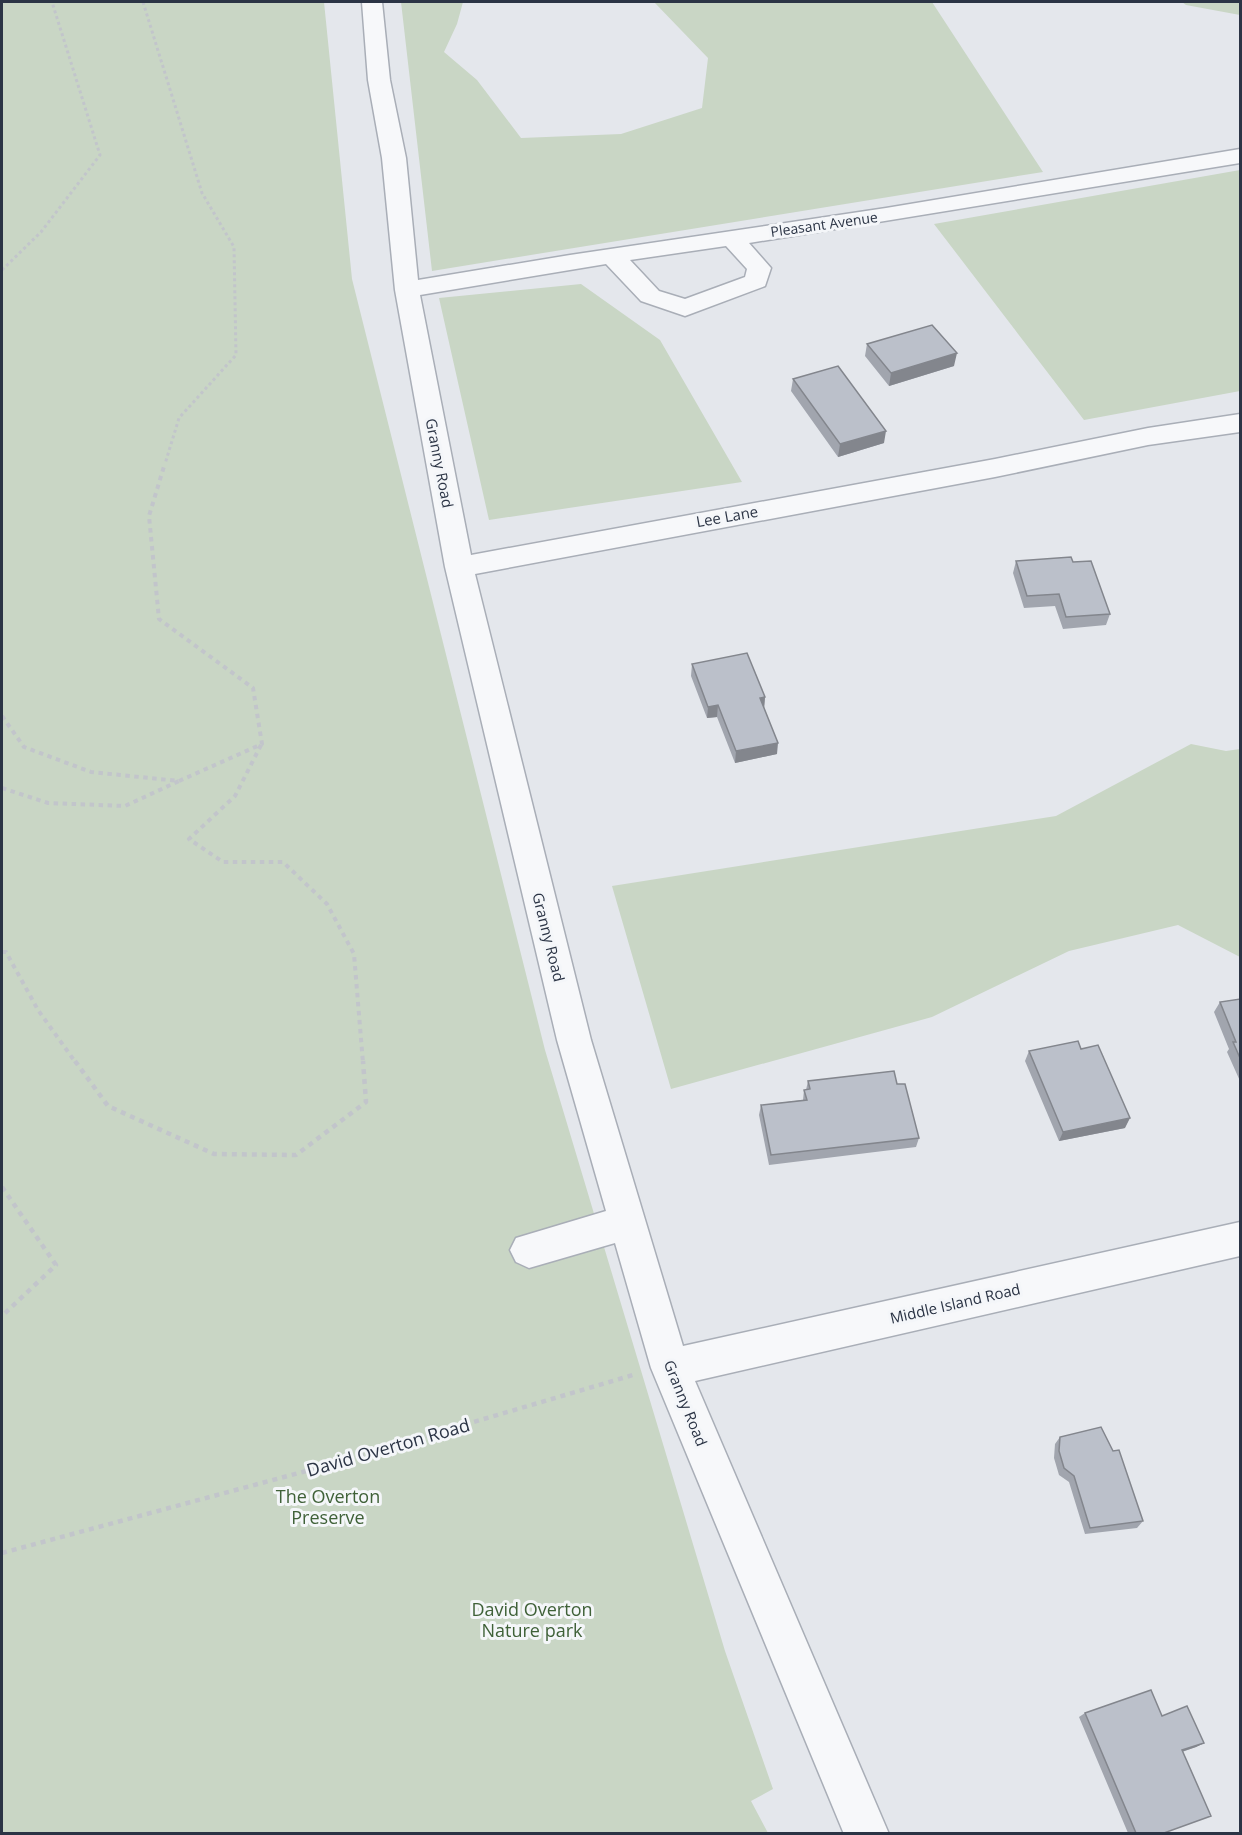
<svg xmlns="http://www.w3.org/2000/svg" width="1242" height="1835" font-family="'Open Sans',sans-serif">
  <rect width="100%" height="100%" fill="#e4e7ec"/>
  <path fill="#c9d6c5" d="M 2,2 L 324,2 L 352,279 L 545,1050 L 725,1651 L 773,1789 L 751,1801 L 768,1833 L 2,1834 Z
    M 401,2 L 463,2 L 457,24 L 444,52 L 477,80 L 521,138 L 621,134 L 702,108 L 708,58 L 654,2 L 932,2 L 1043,172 L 432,271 Z
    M 1182,2 L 1240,2 L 1240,15 L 1186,5 Z
    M 1240,170 L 1240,391 L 1084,420 L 934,224 Z
    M 581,284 L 660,340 L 742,482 L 489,520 L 439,298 Z
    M 1191,744 L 1226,751 L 1240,749 L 1240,957 L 1178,925 L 1069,951 L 932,1017 L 671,1089 L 612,886 L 1056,816 Z"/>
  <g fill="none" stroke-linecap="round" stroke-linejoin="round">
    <g stroke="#a9aeb7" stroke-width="3">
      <path id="minor" d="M 362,2 L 382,2 L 390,80 L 406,158 L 418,280 L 570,255 L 886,208 L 1240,149 L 1240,163 L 749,243 L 771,268 L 765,286 L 685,316 L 641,301 L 606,264 L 420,295 L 471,555 L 995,459 L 1148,428 L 1240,414 L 1240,432 L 1148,445 L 995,477 L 475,574 L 591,1040 L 683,1346 L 1240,1222 L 1240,1256 L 695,1381 L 889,1834 L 844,1834 L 651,1368 L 615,1243 L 529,1268 L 516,1262 L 510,1250 L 516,1238 L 606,1211 L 557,1040 L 445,567 L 395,290 L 382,158 L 368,80 ZM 726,246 L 747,269 L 745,277 L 685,299 L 659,291 L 630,260 Z"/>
    </g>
    <path stroke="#c2c5cb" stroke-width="3" stroke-dasharray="3 3" stroke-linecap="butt" d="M 143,2 L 202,193 L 234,247 L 236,355 L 179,418 L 165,464
      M 2,270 L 41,232 L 100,155 L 52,2"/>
    <path stroke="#c2c5cb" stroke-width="4" stroke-dasharray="4.5 4.5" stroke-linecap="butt" d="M 2,716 L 24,747 L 91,772 L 179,781 L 262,744 L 253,688 L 159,619 L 149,516 L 165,463
      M 261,745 L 235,796 L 189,839 L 223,862 L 283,862 L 327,904 L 354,954 L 363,1063
      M 2,788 L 48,803 L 125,806 L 179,781
      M 2,952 L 6,952 L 38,1010 L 76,1063"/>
    <path stroke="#c2c5cb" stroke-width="4.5" stroke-dasharray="5 5" stroke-linecap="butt" d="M 75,1061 L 108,1106 L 214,1154 L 296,1155 L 366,1102 L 363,1061
      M 2,1187 L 56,1265 L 2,1316
      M 2,1553 L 321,1467 L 633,1375"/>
    <use href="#minor" fill="#f7f8fa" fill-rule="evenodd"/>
  </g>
  <path fill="#a1a5ae" d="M 867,344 L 954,366 L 889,386 L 865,356 Z
    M 793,379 L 884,443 L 838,457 L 791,391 Z
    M 1016,561 L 1073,562 L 1110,614 L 1106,625 L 1063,629 L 1055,606 L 1024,608 L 1013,573 Z
    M 692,664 L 765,697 L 764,708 L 777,754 L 735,763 L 717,717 L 707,718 L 691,676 Z
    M 1240,999 L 1240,1081 L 1227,1052 L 1229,1049 L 1214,1012 L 1220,1002 Z
    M 1081,1049 L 1125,1128 L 1059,1141 L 1025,1061 L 1029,1051 Z
    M 808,1081 L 897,1084 L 919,1138 L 916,1147 L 769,1165 L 759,1115 L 761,1105 L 803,1100 L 804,1090 L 806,1090 Z
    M 1060,1437 L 1143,1521 L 1137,1528 L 1085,1534 L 1069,1482 L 1059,1475 L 1054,1458 L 1055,1444 Z
    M 1085,1713 L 1162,1716 L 1204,1743 L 1196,1747 L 1182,1752 L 1165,1833 L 1128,1833 L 1079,1717 Z"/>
  <path fill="#83868d" d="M 957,353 L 954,366 L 889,386 L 891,373 Z
    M 886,431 L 884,443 L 838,457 L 840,444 Z
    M 765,697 L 764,709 L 760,698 Z
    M 718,705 L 717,717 L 707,718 L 708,707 Z
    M 778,743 L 777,754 L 735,763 L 736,751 Z
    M 1130,1118 L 1125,1128 L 1059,1141 L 1063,1132 Z
    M 1204,1743 L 1196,1747 L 1175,1754 L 1182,1750 Z"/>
  <path fill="#bbc0ca" stroke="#83868d" stroke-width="1.5" d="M 932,325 L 957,353 L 891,373 L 867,344 Z
    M 838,366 L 886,431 L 840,444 L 793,379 Z
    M 1071,557 L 1073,562 L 1091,561 L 1110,614 L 1066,617 L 1059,594 L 1027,596 L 1016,561 Z
    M 747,653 L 765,697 L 760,698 L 778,743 L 736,751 L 718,705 L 708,707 L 692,664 Z
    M 1240,999 L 1240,1058 L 1233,1042 L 1236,1042 L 1220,1002 Z
    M 1078,1041 L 1081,1049 L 1098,1045 L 1130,1118 L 1063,1132 L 1029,1051 Z
    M 894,1071 L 897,1084 L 905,1084 L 919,1138 L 771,1155 L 761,1105 L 807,1100 L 804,1090 L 810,1089 L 808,1081 Z
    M 1101,1427 L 1113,1451 L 1119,1450 L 1143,1521 L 1090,1528 L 1074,1476 L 1064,1468 L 1059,1451 L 1060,1437 Z
    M 1151,1690 L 1162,1716 L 1187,1706 L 1204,1743 L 1182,1750 L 1211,1816 L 1164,1833 L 1136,1833 L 1085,1713 Z"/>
  <g text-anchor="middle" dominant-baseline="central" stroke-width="6" stroke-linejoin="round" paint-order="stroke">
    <g font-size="14" fill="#2b3445" stroke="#f4f6f9">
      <text transform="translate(824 224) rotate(-8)">Pleasant Avenue</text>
    </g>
    <g font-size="15" fill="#2b3445" stroke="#f4f6f9">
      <text transform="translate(440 463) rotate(79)">Granny Road</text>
      <text transform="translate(727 516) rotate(-10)">Lee Lane</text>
      <text transform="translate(549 937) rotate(76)">Granny Road</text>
      <text transform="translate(955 1303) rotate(-13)">Middle Island Road</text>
      <text transform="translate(686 1403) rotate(68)">Granny Road</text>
    </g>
    <g font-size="18" fill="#2b3445" stroke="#f4f6f9">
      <text transform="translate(388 1447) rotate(-16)">David Overton Road</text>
    </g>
    <g font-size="18" fill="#3f6138" stroke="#f4f6f9">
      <text x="328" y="1496">The Overton<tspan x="328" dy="21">Preserve</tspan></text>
      <text x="532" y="1609">David Overton<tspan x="532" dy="21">Nature park</tspan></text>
    </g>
  </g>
  <rect width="1242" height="1835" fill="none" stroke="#2b3445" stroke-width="6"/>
</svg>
